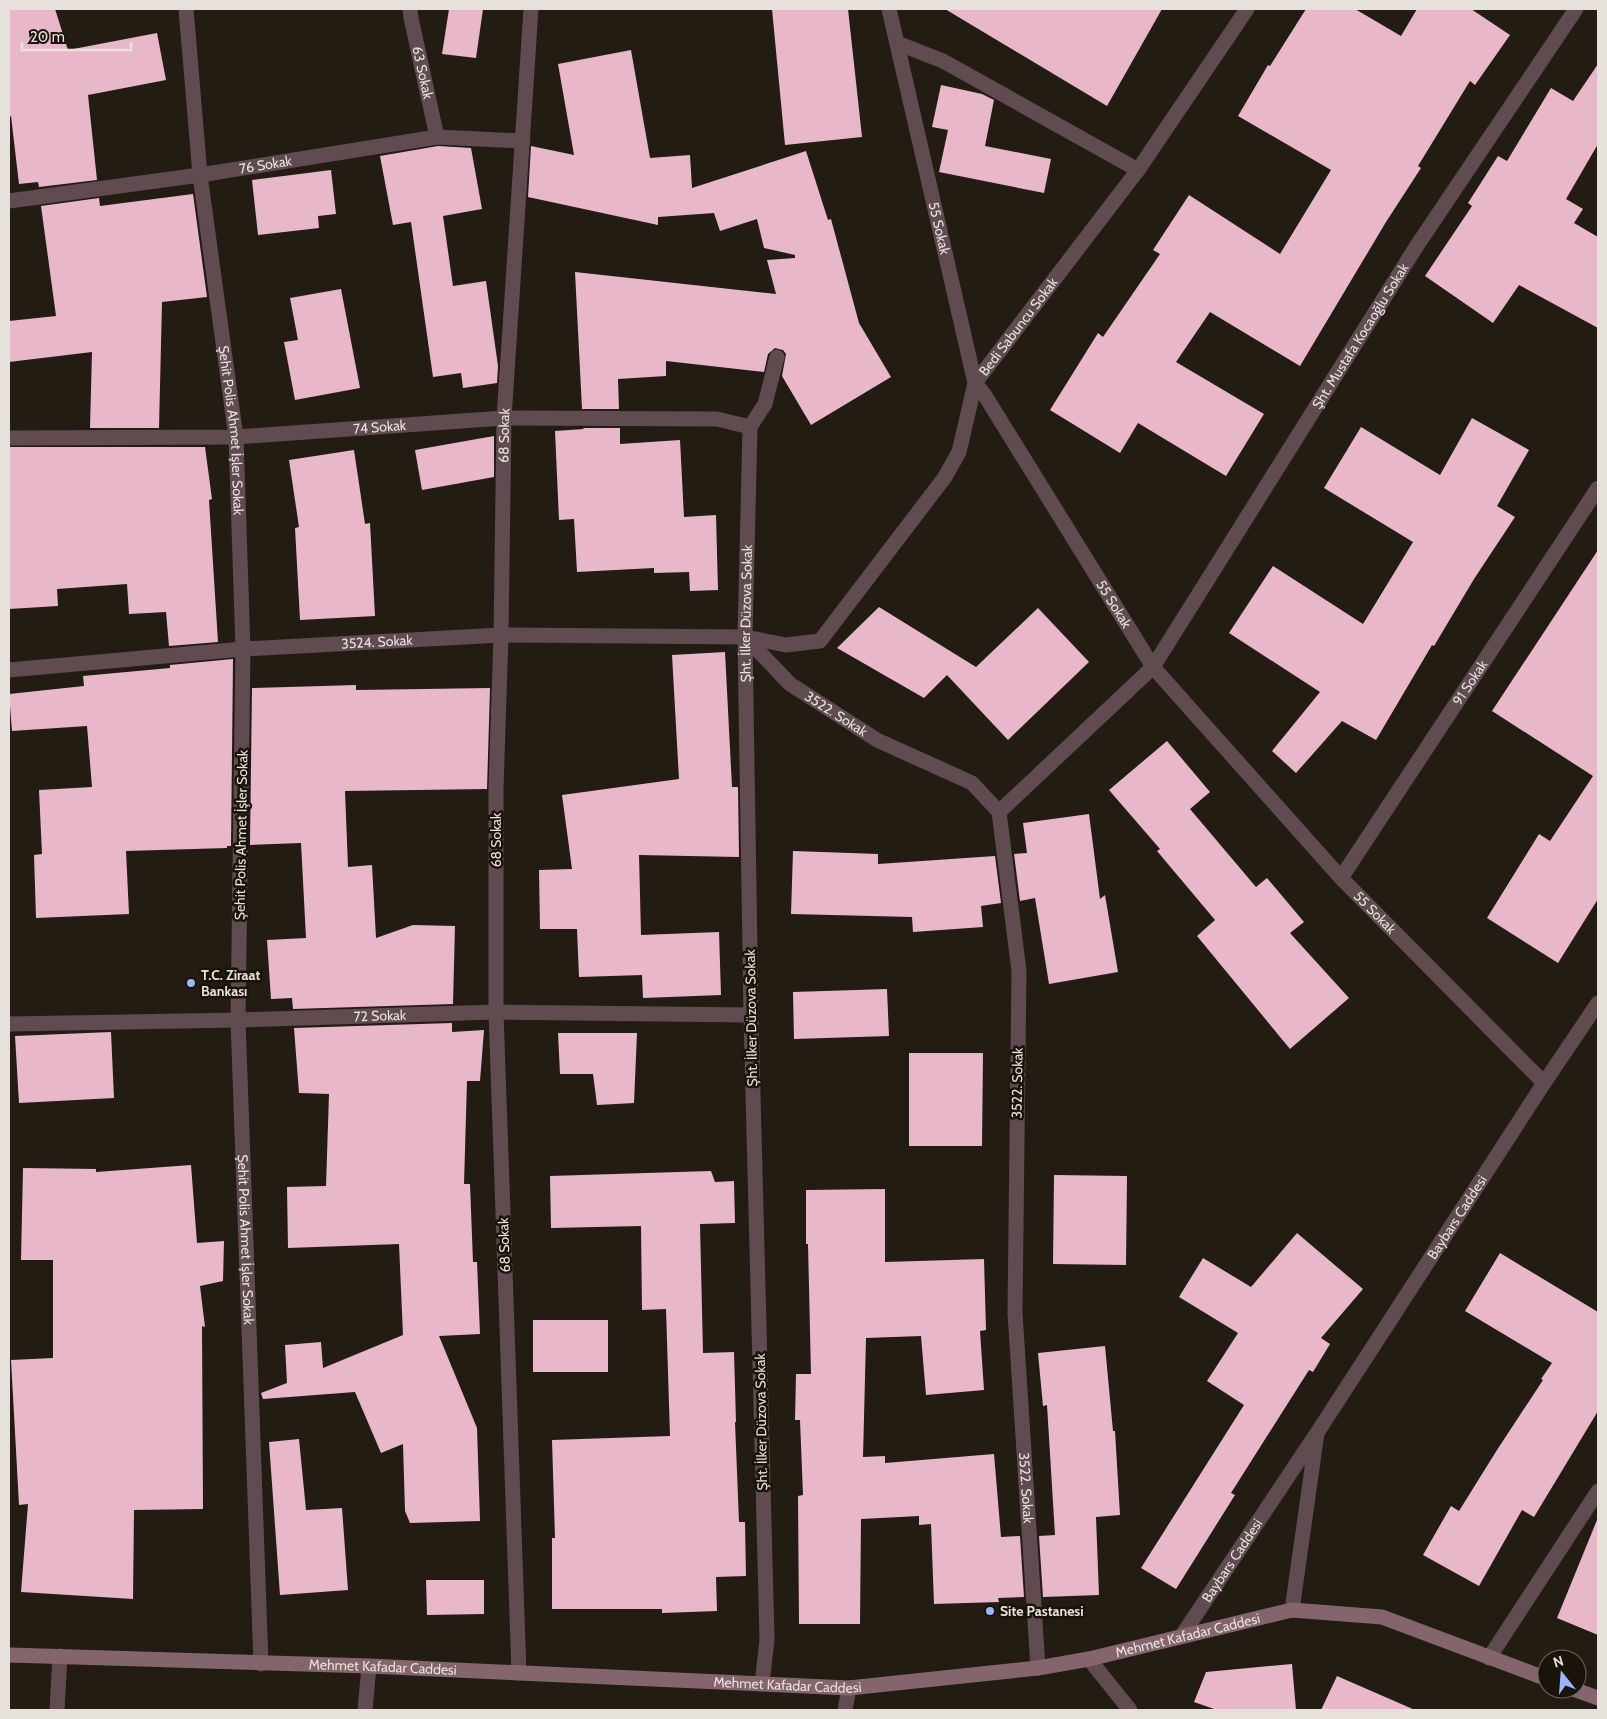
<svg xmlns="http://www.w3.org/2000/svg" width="1607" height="1719" font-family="Cabin,sans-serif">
  <rect width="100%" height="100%" fill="#231c13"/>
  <path fill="#e9b7ca" d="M 9,9 L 55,9 L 68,50 L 157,33 L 166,80 L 88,95 L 97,180 L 39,187 L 38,182 L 19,184 L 11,116 L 9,117 Z
    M 449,9 L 483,9 L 476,58 L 442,54 Z
    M 772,9 L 848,9 L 862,137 L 785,145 Z
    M 945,9 L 1162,9 L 1107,106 Z
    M 1306,9 L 1355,9 L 1401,36 L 1417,9 L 1471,9 L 1510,35 L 1475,85 L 1470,81 L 1418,166 L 1421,168 L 1386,222 L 1300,366 L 1210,312 L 1176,362 L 1264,414 L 1226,476 L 1138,423 L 1120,453 L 1050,410 L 1098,333 L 1103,337 L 1160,254 L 1153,250 L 1189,195 L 1280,254 L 1331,170 L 1238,116 L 1268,65 L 1270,66 Z
    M 631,50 L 650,158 L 690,155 L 692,188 L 806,151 L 828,220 L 831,219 L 859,323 L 891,377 L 811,425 L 782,376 L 786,354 L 783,350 L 775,348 L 768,354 L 764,372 L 666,361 L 666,376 L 618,379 L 619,409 L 582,409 L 575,272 L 776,294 L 767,260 L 795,258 L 795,255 L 764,248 L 757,219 L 720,231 L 714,213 L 658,217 L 658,225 L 528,197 L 531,146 L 574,155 L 558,64 Z
    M 1598,64 L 1598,144 L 1566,199 L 1583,209 L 1574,223 L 1598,237 L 1598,328 L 1519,285 L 1493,323 L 1425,276 L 1472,206 L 1468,203 L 1498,156 L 1507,161 L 1551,88 L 1573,101 Z
    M 941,85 L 982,94 L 994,100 L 985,146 L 1051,159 L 1044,193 L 939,172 L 948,130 L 932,127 Z
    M 438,146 L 471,148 L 482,209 L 443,216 L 453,286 L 486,281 L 498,366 L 497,383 L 463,388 L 461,373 L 433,377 L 411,222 L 393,225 L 380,156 Z
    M 331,170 L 336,214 L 318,216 L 319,228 L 258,235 L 252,180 Z
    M 193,194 L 207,297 L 162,302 L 159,428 L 90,428 L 92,352 L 9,362 L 9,321 L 56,316 L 41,206 L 99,198 L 100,206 Z
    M 341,289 L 360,388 L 295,400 L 284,342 L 298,340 L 290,298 Z
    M 1472,418 L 1529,450 L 1497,506 L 1515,517 L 1474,579 L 1434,646 L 1432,645 L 1376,740 L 1342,721 L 1296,773 L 1272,751 L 1320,692 L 1229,633 L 1273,566 L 1363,624 L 1413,542 L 1324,488 L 1361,427 L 1440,475 Z
    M 583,428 L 620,428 L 620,444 L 680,440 L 684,517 L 716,515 L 718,590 L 690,591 L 689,572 L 654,573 L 654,568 L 577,572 L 574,519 L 559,520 L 555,431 L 584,429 Z
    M 494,436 L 494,477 L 422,490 L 415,450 Z
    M 9,447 L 205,447 L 212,499 L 209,500 L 218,642 L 169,646 L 166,612 L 129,614 L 127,584 L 57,589 L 58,606 L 9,609 Z
    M 354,450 L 365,524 L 370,523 L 375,616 L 300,620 L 295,528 L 299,527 L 289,460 Z
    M 1598,550 L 1598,899 L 1558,963 L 1487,918 L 1539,834 L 1550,841 L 1593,776 L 1492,711 Z
    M 879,607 L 976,667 L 1038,608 L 1089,662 L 1008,740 L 947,675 L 924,698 L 837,648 Z
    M 725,652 L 732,787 L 738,787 L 739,857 L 639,855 L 641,935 L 719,932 L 721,995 L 643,998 L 642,975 L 579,977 L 577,929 L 540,929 L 539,870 L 572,869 L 562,795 L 679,779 L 672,655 Z
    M 233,659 L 231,846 L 227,846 L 227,848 L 126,851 L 129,914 L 36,918 L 34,855 L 42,854 L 39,790 L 92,787 L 87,726 L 12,731 L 9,694 L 84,686 L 83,676 L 170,668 L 170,665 Z
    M 356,685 L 356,690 L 490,688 L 487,789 L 345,791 L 348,867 L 372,865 L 376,938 L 413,925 L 455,926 L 453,1004 L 293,1009 L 292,998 L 271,999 L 267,940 L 306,938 L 301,843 L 250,845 L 252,688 Z
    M 1167,741 L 1210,792 L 1190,809 L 1256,887 L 1267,878 L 1304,922 L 1290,933 L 1349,998 L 1290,1049 L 1197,936 L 1215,920 L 1157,851 L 1160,849 L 1109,790 Z
    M 1089,814 L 1100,899 L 1105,895 L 1118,972 L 1049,984 L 1035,898 L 1020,901 L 1014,854 L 1027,853 L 1023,823 Z
    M 793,851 L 878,854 L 878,864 L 995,856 L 1001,903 L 981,906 L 983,927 L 913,932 L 912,917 L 791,914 Z
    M 887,989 L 889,1036 L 794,1039 L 793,992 Z
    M 452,1023 L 452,1032 L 484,1030 L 480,1081 L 467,1081 L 464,1184 L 470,1184 L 473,1262 L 477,1262 L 480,1334 L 439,1336 L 477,1428 L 480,1521 L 410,1523 L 405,1511 L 403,1444 L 381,1453 L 355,1392 L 263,1399 L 261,1393 L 287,1383 L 285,1345 L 321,1342 L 323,1368 L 403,1335 L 399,1244 L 288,1248 L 287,1187 L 326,1186 L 329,1094 L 299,1093 L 294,1028 Z
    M 111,1032 L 114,1098 L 19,1103 L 15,1036 Z
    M 558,1033 L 637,1033 L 634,1103 L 597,1105 L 593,1074 L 560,1074 Z
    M 909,1053 L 983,1053 L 982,1146 L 909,1146 Z
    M 191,1165 L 197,1243 L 224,1241 L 223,1281 L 200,1286 L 205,1327 L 202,1326 L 203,1509 L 134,1510 L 133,1599 L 21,1592 L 28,1504 L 19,1505 L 11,1360 L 53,1358 L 53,1260 L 21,1260 L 23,1168 L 96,1169 L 96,1172 Z
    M 711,1171 L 715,1182 L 734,1181 L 735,1223 L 700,1224 L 703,1353 L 734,1352 L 736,1422 L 735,1422 L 739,1522 L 745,1522 L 746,1576 L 716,1577 L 717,1611 L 662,1613 L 662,1609 L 552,1609 L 552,1538 L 555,1538 L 552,1440 L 670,1436 L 666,1309 L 642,1310 L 641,1226 L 551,1228 L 550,1176 Z
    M 1054,1175 L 1127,1176 L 1126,1265 L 1053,1264 Z
    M 885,1189 L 885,1262 L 984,1259 L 986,1330 L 980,1331 L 984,1390 L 926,1395 L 921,1336 L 866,1338 L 863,1457 L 885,1456 L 885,1463 L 994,1454 L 1001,1537 L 1020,1536 L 1024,1597 L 998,1598 L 999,1602 L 934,1604 L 931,1524 L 919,1525 L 919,1516 L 861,1519 L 860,1624 L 799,1624 L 798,1496 L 803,1495 L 800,1420 L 795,1420 L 796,1374 L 811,1374 L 808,1244 L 806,1244 L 806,1190 Z
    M 1297,1233 L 1363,1289 L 1321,1338 L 1330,1344 L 1313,1372 L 1309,1370 L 1231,1493 L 1235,1495 L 1176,1589 L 1141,1568 L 1244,1405 L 1207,1381 L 1238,1333 L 1179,1297 L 1203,1258 L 1251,1287 Z
    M 1500,1253 L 1598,1312 L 1598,1411 L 1534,1517 L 1522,1510 L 1479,1586 L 1423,1555 L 1451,1506 L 1459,1511 L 1497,1450 L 1543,1380 L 1541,1379 L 1552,1363 L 1465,1311 Z
    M 533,1320 L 608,1320 L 608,1372 L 533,1372 Z
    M 1105,1346 L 1113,1431 L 1115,1431 L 1120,1515 L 1096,1517 L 1099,1595 L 1043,1597 L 1039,1536 L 1055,1535 L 1047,1405 L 1043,1406 L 1038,1353 Z
    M 299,1439 L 306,1510 L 342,1508 L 348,1590 L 280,1595 L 269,1442 Z
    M 1597,1520 L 1598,1520 L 1598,1635 L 1557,1618 Z
    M 426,1580 L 484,1580 L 484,1614 L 427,1615 Z
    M 1292,1664 L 1296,1710 L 1217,1710 L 1194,1702 L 1206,1672 Z
    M 1337,1676 L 1415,1710 L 1321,1710 Z"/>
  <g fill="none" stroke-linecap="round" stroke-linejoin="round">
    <g stroke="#604b50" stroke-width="15">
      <path id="s1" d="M 186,9 L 200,175 L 236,437 L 243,649 L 238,1020 L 261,1664"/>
      <path id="s2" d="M 410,9 L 411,18 L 437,137"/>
      <path id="s3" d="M 889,9 L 975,383 L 984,394 L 1153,667 L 1341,878 L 1544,1083"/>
      <path d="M 897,43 L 943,61 L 1138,170"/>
      <path id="s4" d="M 9,201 L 200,175 L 437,137 L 523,141"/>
      <path id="s5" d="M 9,438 L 236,437 L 504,418 L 717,419 L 750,427"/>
      <path id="s6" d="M 745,637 L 790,684 L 877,740 L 972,783 L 999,812 L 1019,971 L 1015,1313 L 1038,1668"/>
      <path id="s7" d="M 9,670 L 243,649 L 501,635 L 745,637 L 786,645 L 820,641 L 945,477 L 959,452 L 975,383 L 1138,170 L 1247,9"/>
      <path id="s8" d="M 999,812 L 1153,667 L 1416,247 L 1576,9"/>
      <path id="s9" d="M 1341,878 L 1598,488"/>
      <path id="s10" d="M 9,1024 L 238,1020 L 496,1012 L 751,1015"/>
      <path id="s11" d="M 1292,1610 L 1317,1433 L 1544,1083 L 1598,1003"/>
      <path id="s12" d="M 1181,1637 L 1315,1436"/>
      <path d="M 1489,1658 L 1598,1491"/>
      <path d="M 1089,1659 L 1130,1710"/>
      <path id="s13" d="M 519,1673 L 496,1012 L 496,789 L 501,635 L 504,418 L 531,9"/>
      <path id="s14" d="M 762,1684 L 767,1640 L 751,1015 L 745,637 L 750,427 L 765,404 L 777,357"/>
      <path d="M 57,1710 L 60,1656"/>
      <path d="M 365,1710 L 369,1666"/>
      <path d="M 845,1710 L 849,1688"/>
    </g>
    <g stroke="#85656c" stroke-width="15">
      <path id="s15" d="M 9,1655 L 369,1666 L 849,1688 L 1038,1668 L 1089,1659 L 1292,1610 L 1382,1617 L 1547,1679"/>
      <path d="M 1573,1689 L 1598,1698"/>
    </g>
  </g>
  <g fill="#99b5fd" stroke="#1a130a" stroke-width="2">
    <circle cx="191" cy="983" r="5"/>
    <circle cx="990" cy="1611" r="5"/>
  </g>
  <g text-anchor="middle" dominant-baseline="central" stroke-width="5" stroke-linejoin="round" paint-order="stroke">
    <g font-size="14" fill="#e6e1db" stroke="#1a130a">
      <text stroke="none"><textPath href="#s2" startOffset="65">63 Sokak</textPath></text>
      <text stroke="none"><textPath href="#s4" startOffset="259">76 Sokak</textPath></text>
      <text stroke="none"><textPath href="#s3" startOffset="225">55 Sokak</textPath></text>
      <text stroke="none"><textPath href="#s7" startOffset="1190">Bedi Sabuncu Sokak</textPath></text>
      <text stroke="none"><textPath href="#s8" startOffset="602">Şht. Mustafa Kocaoğlu Sokak</textPath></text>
      <text stroke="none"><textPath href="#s5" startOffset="371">74 Sokak</textPath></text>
      <text stroke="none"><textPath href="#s1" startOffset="424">Şehit Polis Ahmet İşler Sokak</textPath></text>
      <text stroke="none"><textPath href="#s13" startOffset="1238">68 Sokak</textPath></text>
      <text stroke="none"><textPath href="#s3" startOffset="645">55 Sokak</textPath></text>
      <text stroke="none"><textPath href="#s14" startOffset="1071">Şht. İlker Düzova Sokak</textPath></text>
      <text stroke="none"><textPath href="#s7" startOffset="369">3524. Sokak</textPath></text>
      <text stroke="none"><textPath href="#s9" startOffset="234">91 Sokak</textPath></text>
      <text stroke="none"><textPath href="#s6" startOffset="120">3522. Sokak</textPath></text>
      <text transform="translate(241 835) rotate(-89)">Şehit Polis Ahmet İşler Sokak</text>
      <text transform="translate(496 840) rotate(-90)">68 Sokak</text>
      <text stroke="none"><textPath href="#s3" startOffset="1050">55 Sokak</textPath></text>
      <text stroke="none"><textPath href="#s10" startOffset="371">72 Sokak</textPath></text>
      <text transform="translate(751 1018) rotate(-91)">Şht. İlker Düzova Sokak</text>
      <text transform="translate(1017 1083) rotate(-89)">3522. Sokak</text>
      <text stroke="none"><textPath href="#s11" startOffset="436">Baybars Caddesi</textPath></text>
      <text stroke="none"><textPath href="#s1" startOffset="1234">Şehit Polis Ahmet İşler Sokak</textPath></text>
      <text transform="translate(504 1245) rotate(-92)">68 Sokak</text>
      <text transform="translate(761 1422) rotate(-91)">Şht. İlker Düzova Sokak</text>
      <text stroke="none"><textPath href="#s6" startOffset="990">3522. Sokak</textPath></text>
      <text stroke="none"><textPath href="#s12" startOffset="92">Baybars Caddesi</textPath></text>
      <text stroke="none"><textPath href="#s15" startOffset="1184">Mehmet Kafadar Caddesi</textPath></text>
      <text stroke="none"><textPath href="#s15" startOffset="374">Mehmet Kafadar Caddesi</textPath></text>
      <text stroke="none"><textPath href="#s15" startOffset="779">Mehmet Kafadar Caddesi</textPath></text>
    </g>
    <g font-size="14" font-weight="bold" fill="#e6e1db" stroke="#1a130a" text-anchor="start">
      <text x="201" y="975">T.C. Ziraat<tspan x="201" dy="16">Bankası</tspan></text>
      <text x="1000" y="1611">Site Pastanesi</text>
    </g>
  </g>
  <rect width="1607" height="1719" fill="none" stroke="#e6e1db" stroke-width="20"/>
  <g transform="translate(1562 1674) rotate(343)"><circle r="24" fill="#1a130a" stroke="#6c655e"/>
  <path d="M0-4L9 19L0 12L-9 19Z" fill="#99b5fd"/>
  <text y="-8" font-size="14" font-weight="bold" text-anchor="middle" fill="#e6e1db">N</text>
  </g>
  <path d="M22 42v8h109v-8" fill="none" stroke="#e6e1db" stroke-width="2.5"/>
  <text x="30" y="42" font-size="15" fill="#e6e1db" stroke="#1a130a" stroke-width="4" paint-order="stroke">20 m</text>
</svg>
